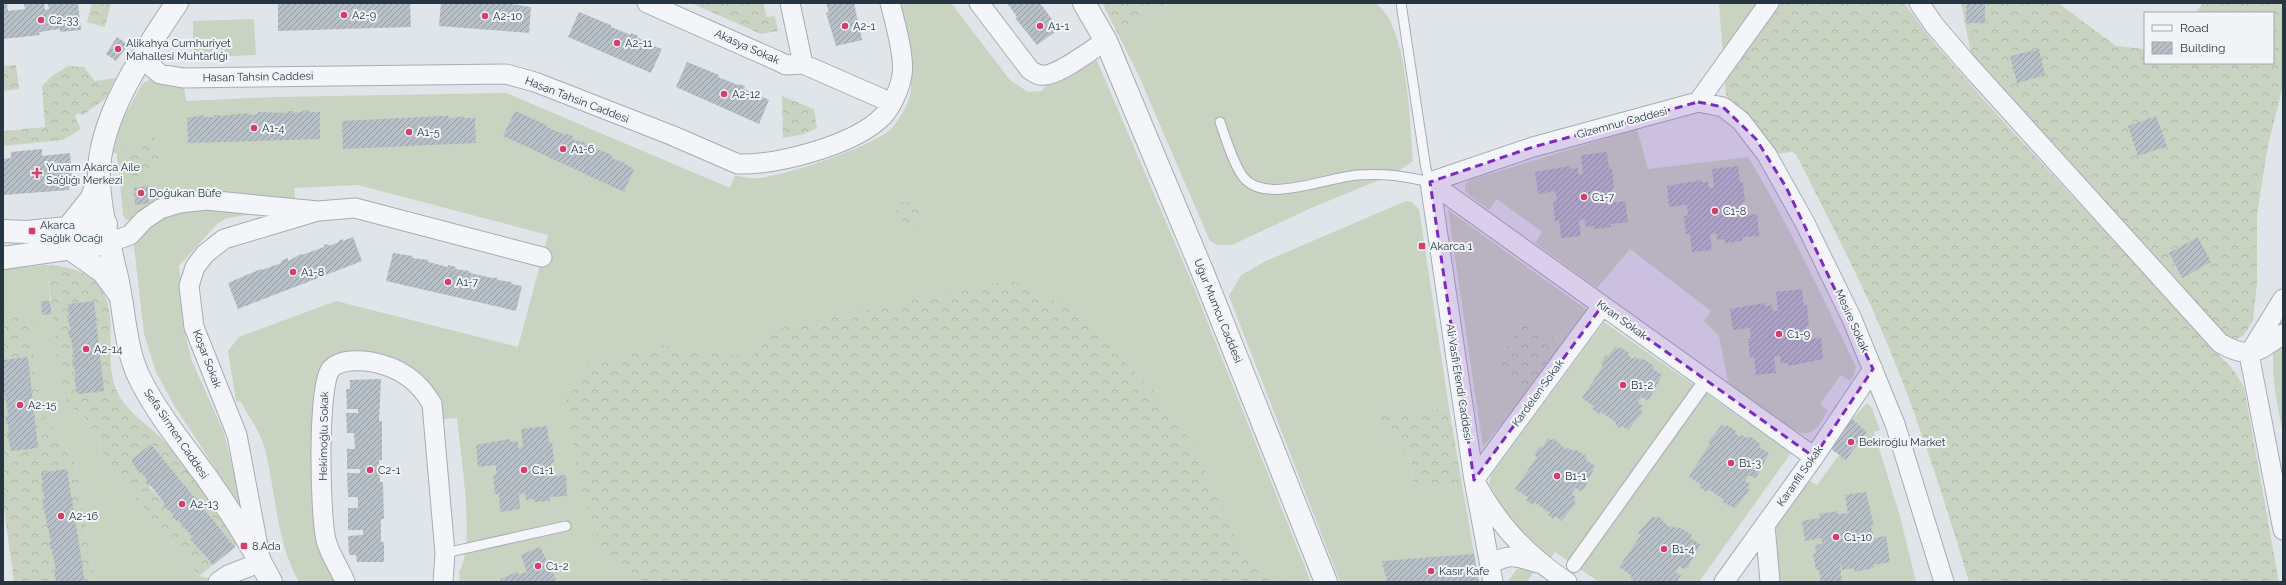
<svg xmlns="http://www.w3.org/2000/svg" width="2286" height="585" font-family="Raleway,sans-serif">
  <defs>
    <pattern id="forest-crowns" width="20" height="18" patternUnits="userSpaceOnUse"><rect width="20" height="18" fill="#c8d4c1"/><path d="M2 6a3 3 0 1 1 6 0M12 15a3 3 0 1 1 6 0" fill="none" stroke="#acb7a7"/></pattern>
    <pattern id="building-hatch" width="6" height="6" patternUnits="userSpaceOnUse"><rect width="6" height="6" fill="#b7bfc7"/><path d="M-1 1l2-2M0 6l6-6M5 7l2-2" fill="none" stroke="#959ca3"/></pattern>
  </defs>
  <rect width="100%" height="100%" fill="#e0e5ea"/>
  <path fill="#c8d4c1" d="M 897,3 L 951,3 L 1010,80 L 1028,92 L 1042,91 L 1056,72 L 1092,49 L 1190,278 L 1311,582 L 460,582 L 459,572 C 476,547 460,451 457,418 L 434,420 L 397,370 L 332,367 L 323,516 L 345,582 L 299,582 C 276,541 276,493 265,449 C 261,433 249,417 241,402 L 236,401 L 228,351 L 239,337 L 336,301 L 518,347 L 548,235 L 358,185 L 294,188 L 296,208 L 227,218 L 217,224 L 179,266 L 186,338 L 192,361 L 224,433 L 243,510 L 175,407 L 156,372 L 144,334 L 131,221 L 125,219 L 123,215 L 117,154 L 113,152 L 122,121 L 142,84 L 160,74 L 183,78 L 186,101 L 274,97 L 506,93 L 730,188 L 735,175 C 742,177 751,179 759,178 C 784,176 875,146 892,128 C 900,119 906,107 910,96 C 915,83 901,19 897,3 Z
    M 1169,3 L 1375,3 C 1408,23 1410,124 1413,161 L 1394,174 L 1311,208 L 1232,245 L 1218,245 L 1210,241 L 1138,74 L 1118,34 Z
    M 1721,3 L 1759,3 L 1723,54 L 1719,5 Z
    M 254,19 L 256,55 L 193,58 L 193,21 Z
    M 1637,129 L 1648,169 L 1748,157 C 1789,225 1822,296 1856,367 L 1854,375 L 1850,381 L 1841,375 L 1820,404 L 1828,410 C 1823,419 1818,430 1808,433 C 1792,437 1742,393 1728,382 L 1719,336 L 1704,321 L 1711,311 L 1630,249 L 1597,288 L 1535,243 L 1542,232 L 1497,199 L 1489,210 L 1470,196 L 1465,190 L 1465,184 L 1470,180 Z
    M 1406,201 L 1412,202 L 1419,209 L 1449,408 L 1377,415 L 1379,435 L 1397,433 L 1400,454 L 1409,453 L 1414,490 L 1462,484 L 1479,582 L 1340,582 L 1229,296 L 1241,275 L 1268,260 Z
    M 1448,210 L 1587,310 L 1562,344 L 1528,317 L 1494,364 L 1530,389 L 1483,447 Z
    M 47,265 L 50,301 L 41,302 L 52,314 L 60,386 L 68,404 L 84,417 L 99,439 L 104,460 L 199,576 L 220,580 L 218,582 L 96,582 L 74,460 L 40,408 L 31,333 L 3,336 L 3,269 Z
    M 2283,313 L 2283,435 C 2275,389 2265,359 2283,313 Z
    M 1604,322 L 1791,453 L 1699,582 L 1599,582 L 1555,552 L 1549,561 L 1519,536 L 1489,484 L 1491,475 Z
    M 1867,403 L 1872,408 L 1880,430 L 1874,432 L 1900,516 L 1916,582 L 1779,582 L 1776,527 L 1808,480 L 1817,485 L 1839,455 L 1847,459 L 1867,432 L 1852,419 Z
    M 1523,567 L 1535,570 L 1527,582 L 1507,582 L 1516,570 Z"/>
  <path fill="url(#forest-crowns)" d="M 92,3 L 111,3 L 105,27 L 87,22 Z
    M 691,3 L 763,3 L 767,17 L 775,16 L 778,31 L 761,34 Z
    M 1102,3 L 1169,3 L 1118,34 Z
    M 1780,3 L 1904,3 L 1934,43 L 2001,119 L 2235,372 L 2244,387 L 2279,582 L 1969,582 C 1941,488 1911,395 1871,306 C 1848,255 1821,205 1796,154 L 1792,152 L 1776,154 L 1726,95 L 1725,83 L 1730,73 Z
    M 1961,3 L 2058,3 L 2116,46 L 2145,49 L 2145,63 L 2273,63 L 2273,13 L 2196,13 L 2203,3 L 2283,3 L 2283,86 L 2268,145 L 2257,215 L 2257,283 L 2253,320 L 2244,335 L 2235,340 L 2224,334 L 1971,54 Z
    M 16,65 L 19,89 L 3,91 L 3,66 Z
    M 68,66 L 84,67 L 95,81 L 116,78 L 105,99 L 83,115 L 77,113 L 75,117 L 81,129 L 63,140 L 3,146 L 3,131 L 45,127 L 42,86 L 52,76 Z
    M 782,96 L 814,109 L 817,128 L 804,134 L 783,138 Z
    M 155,137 L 160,170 L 120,185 L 117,154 Z
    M 896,202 L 922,202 L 921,228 L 896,227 Z
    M 47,265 C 65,266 90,271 101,288 C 120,319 103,356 116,389 C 124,411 148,424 163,440 C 192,470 216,507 241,541 L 235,547 L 151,444 L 131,460 L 139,473 L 141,472 L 147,480 L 145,482 L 164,503 L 163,505 L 174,515 L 172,516 L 176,522 L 178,520 L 192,537 L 190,539 L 213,565 L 199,576 L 104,460 L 99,439 L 84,417 L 68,404 L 60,386 L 58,373 Z
    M 1010,280 L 1072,309 L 1158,396 L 1188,437 L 1245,555 L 1286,582 L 632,582 L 605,557 L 580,490 L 566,396 L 583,366 L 661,345 L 700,352 L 753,356 L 773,330 Z
    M 7,311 L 20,313 L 32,319 L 35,326 L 31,333 L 40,408 L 74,460 L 96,582 L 14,582 L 3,501 L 3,314 Z
    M 1528,317 L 1562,344 L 1530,389 L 1494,364 Z
    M 1449,408 L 1462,484 L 1414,490 L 1409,453 L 1400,454 L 1397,433 L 1379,435 L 1377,415 Z"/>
  <path fill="url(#building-hatch)" d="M 3,3 L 7,3 L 8,11 L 25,9 L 24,3 L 44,3 L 45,10 L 49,9 L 48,3 L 78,3 L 81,30 L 60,32 L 60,29 L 39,32 L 40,35 L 3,39 Z
    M 278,3 L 410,3 L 411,27 L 278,31 Z
    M 441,3 L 504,3 L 531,7 L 529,33 L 439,26 Z
    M 826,3 L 854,3 L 862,40 L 836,46 L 826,13 L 829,12 Z
    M 1007,3 L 1040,3 L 1059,29 L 1037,45 L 1015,18 L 1017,17 Z
    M 1966,3 L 1985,3 L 1985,23 L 1966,23 Z
    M 579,12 L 611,25 L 611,27 L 631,35 L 631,33 L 638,36 L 637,38 L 651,42 L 651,45 L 662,49 L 651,73 L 568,37 Z
    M 117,37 L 128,45 L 116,61 L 106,54 Z
    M 2039,49 L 2045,75 L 2017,83 L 2010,56 Z
    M 687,62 L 719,75 L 718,77 L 738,85 L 739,84 L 745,86 L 744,89 L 758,93 L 758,95 L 769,100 L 759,124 L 676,87 Z
    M 309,110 L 309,112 L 320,112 L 320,139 L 188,143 L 187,118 L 204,115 L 204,117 L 214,117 L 214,115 L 220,115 L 220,116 L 249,113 L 249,115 L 258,114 L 258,112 L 288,113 L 287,111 L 293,111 L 294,113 L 302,112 L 302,111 Z
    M 515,111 L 547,125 L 546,127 L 566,135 L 567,134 L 573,136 L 572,139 L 586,143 L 586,145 L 612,155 L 611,158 L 625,163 L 625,164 L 634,169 L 624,192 L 503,136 Z
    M 444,116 L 449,116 L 449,119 L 464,116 L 464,118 L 475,118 L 476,143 L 343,149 L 342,121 Z
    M 2156,116 L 2167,146 L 2138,156 L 2128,126 Z
    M 42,149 L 42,156 L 70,153 L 73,186 L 69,187 L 69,190 L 3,195 L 3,159 L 11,158 L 11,152 Z
    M 1607,152 L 1609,169 L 1612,168 L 1614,188 L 1611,189 L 1612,200 L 1606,201 L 1606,203 L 1625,201 L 1628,222 L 1611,224 L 1611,227 L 1594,229 L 1594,226 L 1586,227 L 1585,219 L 1579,220 L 1581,236 L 1561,238 L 1559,220 L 1555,221 L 1553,202 L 1557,201 L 1555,191 L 1538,194 L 1535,172 L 1570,166 L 1570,169 L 1578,168 L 1578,174 L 1583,174 L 1581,155 Z
    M 1738,166 L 1740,182 L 1743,182 L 1745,202 L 1742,203 L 1743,214 L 1737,215 L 1737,217 L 1757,214 L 1759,236 L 1742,237 L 1742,241 L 1725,243 L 1725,239 L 1717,240 L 1716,233 L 1710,234 L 1712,250 L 1692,252 L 1690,234 L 1686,234 L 1684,216 L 1688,215 L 1687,205 L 1669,207 L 1667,186 L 1701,180 L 1701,182 L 1708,182 L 1709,188 L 1714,187 L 1712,169 Z
    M 148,186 L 149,203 L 135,205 L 134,188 Z
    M 353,237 L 362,261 L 238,309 L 228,283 L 261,269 L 262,270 L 281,263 L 281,261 L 288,258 L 288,261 L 301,254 L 302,255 L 324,247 L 324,245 L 328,244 L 329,246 L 339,242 L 339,241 L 343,239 L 343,241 Z
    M 2198,237 L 2211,262 L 2182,278 L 2169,253 Z
    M 393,253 L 413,256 L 412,258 L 428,260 L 428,262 L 448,267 L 448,265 L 456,267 L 455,269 L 469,271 L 470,273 L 492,278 L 498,278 L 497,280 L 512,282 L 511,284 L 522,286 L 516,311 L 386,281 Z
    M 1802,289 L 1804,306 L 1807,305 L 1809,326 L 1806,326 L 1807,337 L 1801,338 L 1801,340 L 1821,338 L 1823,359 L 1789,366 L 1788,363 L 1781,363 L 1780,356 L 1774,357 L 1776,373 L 1756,375 L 1754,357 L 1750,358 L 1748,339 L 1751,338 L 1750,328 L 1733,330 L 1730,309 L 1765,303 L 1765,306 L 1772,305 L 1773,311 L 1778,311 L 1776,292 Z
    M 41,301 L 50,301 L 52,314 L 42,315 Z
    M 94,301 L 104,391 L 77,394 L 74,376 L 76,375 L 74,367 L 73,367 L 72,360 L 74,359 L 71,338 L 69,338 L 68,331 L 71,331 L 67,316 L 69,316 L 68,304 Z
    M 1615,347 L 1619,349 L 1620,347 L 1629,353 L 1628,355 L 1633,359 L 1635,357 L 1640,360 L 1642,358 L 1654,366 L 1653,369 L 1662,375 L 1650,398 L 1647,400 L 1642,397 L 1639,400 L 1638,403 L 1643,406 L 1640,410 L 1643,412 L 1628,430 L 1621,425 L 1620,428 L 1615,424 L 1616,422 L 1601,412 L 1599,414 L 1592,409 L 1594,406 L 1582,398 L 1603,366 L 1601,364 L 1606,355 L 1608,357 Z
    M 28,357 L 38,448 L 11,451 L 7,432 L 9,432 L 8,424 L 6,424 L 6,416 L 8,416 L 5,394 L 3,395 L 3,360 Z
    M 381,379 L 379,421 L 382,421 L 382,460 L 379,460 L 380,482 L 383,482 L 384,519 L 381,519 L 381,542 L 384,542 L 384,562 L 357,562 L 356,555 L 349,555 L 348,536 L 363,535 L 363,530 L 348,530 L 348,508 L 358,508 L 358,497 L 348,497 L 347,473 L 360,473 L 360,469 L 347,469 L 347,449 L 355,449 L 354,433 L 347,433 L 346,413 L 358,413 L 358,409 L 347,409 L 346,389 L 350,389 L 350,380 Z
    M 1852,419 L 1867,432 L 1846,460 L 1831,449 Z
    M 1722,425 L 1726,427 L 1727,425 L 1736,431 L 1735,433 L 1740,437 L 1742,435 L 1747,438 L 1749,436 L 1761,444 L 1759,447 L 1769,453 L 1757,476 L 1754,478 L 1749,475 L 1745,481 L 1750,484 L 1747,488 L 1750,490 L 1735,508 L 1722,502 L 1724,500 L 1708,489 L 1706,492 L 1699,487 L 1701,485 L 1689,476 L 1710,444 L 1708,442 Z
    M 547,426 L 549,443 L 552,442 L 554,462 L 551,463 L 552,474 L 546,475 L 546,477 L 566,475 L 567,496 L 550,497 L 550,501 L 534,502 L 533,499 L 526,500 L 525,493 L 519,494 L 520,509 L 500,512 L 499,494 L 495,494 L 493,475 L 496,475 L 496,465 L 478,467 L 476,445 L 510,439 L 510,442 L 518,441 L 518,448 L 523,447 L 521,429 Z
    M 1548,438 L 1552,440 L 1554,438 L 1566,450 L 1568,448 L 1574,451 L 1575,449 L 1587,457 L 1586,460 L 1595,466 L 1584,489 L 1580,491 L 1575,488 L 1571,494 L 1576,497 L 1574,501 L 1576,503 L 1561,521 L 1555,516 L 1553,519 L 1548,515 L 1550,513 L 1534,502 L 1533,505 L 1526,500 L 1528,497 L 1515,489 L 1537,457 L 1534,455 L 1540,446 L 1542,448 Z
    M 151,444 L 235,547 L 213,565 L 190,539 L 192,537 L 178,520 L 177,522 L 172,516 L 174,515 L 163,505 L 164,503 L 150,485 L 148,486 L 145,482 L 147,480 L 141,472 L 139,473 L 131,460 Z
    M 67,469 L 85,582 L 57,582 L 55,578 L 54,571 L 56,570 L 52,549 L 50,549 L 49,542 L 51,542 L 42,499 L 45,499 L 41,484 L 43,484 L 41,473 Z
    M 1866,492 L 1874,526 L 1871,526 L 1873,534 L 1866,535 L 1867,539 L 1886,536 L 1890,562 L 1874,565 L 1874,568 L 1854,572 L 1854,568 L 1842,570 L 1841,564 L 1840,564 L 1842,582 L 1821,582 L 1819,570 L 1816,570 L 1813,554 L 1816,553 L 1815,545 L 1822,544 L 1821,538 L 1805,541 L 1802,521 L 1820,518 L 1819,514 L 1838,511 L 1838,514 L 1848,513 L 1845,495 Z
    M 1653,516 L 1656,518 L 1658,516 L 1670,528 L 1672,526 L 1678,529 L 1679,527 L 1692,535 L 1690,538 L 1700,544 L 1688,567 L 1684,569 L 1679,566 L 1675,572 L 1681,575 L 1678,579 L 1680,582 L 1635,582 L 1630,578 L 1632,576 L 1619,567 L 1641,535 L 1638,533 Z
    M 540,547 L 556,579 L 554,580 L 555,582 L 501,582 L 500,579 L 517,572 L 518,575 L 527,572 L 521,555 Z
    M 1474,554 L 1479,582 L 1387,582 L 1382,561 Z"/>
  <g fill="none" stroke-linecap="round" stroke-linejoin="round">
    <g stroke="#a5adb4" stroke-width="11">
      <path id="service" d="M 1220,122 C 1225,136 1235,170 1246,180 C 1269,203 1328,177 1358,175 C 1384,173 1404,176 1430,182 L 1426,169 L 1401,3
        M 445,553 L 566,526"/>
    </g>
    <g stroke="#a5adb4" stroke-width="16">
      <path id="pedestrian" d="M 1574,565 L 1700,389"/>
    </g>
    <g stroke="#a5adb4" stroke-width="21">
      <path id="minor" d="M 647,3 L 778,61 L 786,65 L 803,64 L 892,103
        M 790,3 L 803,64
        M 979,3 L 1030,70 C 1035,73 1038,76 1045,75 C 1061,74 1090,50 1106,41
        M 1919,3 L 1935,26 L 1965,61 L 2220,343 C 2249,360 2257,353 2283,334
        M 140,57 L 160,74 L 183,78 L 506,74 L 535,82 L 671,135 L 738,164 C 778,165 855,145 883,116 C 892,106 900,88 902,75 C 905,57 895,22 890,3
        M 1698,102 L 1723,107 L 1741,121 L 1767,155 L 1805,223 L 1852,319 L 1895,424 L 1944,582
        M 1430,182 L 1814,457
        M 1430,182 L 1474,480 L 1493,582
        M 1430,182 L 1533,147 L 1698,102 L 1769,3
        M 108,243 L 130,235 L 144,220 L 160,209 L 180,203 L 206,200 L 318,211 L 355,208 L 542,257
        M 2283,299 L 2249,354 L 2283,530
        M 1765,525 L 1770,582
        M 1490,565 C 1509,552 1518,557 1538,563
        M 218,582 L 228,575 L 261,562 L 237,435 L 194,327 L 189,286 L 195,267 L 205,254 L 224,239 L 318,211
        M 345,582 C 340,568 330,556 326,540 C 320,516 317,385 331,369 C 340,359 360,360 372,362 C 399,367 419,381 432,404 L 445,553 L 443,582
        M 1567,582 C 1524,553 1498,524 1474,480 L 1602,306
        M 1724,582 L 1814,457 L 1873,369"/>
    </g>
    <g stroke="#a5adb4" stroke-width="24">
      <path id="tertiary" d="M 177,3 C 145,50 96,121 99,180 C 100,215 111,249 118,282 C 125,314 125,349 140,379 C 157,413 182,444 205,475 C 229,509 252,545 271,582
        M 1084,3 L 1106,41 L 1203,273 L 1326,582
        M 68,228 L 91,199 L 99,180
        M 3,231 L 27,232 L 106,224
        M 69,248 L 103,272 L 117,291
        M 3,258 L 108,243"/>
    </g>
    <use href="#service" stroke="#f3f5f8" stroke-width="9"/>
    <use href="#pedestrian" stroke="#f3f5f8" stroke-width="14"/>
    <use href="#minor" stroke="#f3f5f8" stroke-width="19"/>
    <use href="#tertiary" stroke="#f3f5f8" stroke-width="22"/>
  </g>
  <path fill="#7b2cbf" fill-opacity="0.2" stroke="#7b2cbf" stroke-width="3" stroke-dasharray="8 5" stroke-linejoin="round" d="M 1698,102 L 1723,107 L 1756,139 L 1786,187 L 1873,369 L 1814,457 L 1602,306 L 1474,480 L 1430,182 L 1533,147 Z"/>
  <g fill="#d63d69" stroke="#f0f4f7" stroke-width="1.5">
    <circle cx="344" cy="15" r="4"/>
    <circle cx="485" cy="16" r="4"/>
    <circle cx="41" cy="20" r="4"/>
    <circle cx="845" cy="26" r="4"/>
    <circle cx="1040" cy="26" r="4"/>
    <circle cx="617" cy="43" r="4"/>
    <circle cx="118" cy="49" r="4"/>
    <circle cx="724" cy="94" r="4"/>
    <circle cx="254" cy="128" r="4"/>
    <circle cx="409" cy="132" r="4"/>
    <circle cx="563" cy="149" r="4"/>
    <path d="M35 167h4v4h4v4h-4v4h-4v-4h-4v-4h4z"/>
    <circle cx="141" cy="193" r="4"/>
    <circle cx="1584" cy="197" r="4"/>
    <circle cx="1715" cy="211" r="4"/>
    <rect x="28" y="227" width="8" height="8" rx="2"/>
    <rect x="1418" y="242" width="8" height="8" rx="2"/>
    <circle cx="293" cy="272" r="4"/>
    <circle cx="448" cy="282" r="4"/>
    <circle cx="1779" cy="334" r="4"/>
    <circle cx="86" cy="349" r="4"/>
    <circle cx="1623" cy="385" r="4"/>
    <circle cx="20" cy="405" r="4"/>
    <circle cx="1851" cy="442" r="4"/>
    <circle cx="1731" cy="463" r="4"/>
    <circle cx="370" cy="470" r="4"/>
    <circle cx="524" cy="470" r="4"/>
    <circle cx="1557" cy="476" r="4"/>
    <circle cx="182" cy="504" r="4"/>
    <circle cx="61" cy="516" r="4"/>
    <circle cx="1836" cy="537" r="4"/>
    <rect x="240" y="542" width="8" height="8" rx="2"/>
    <circle cx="1664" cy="549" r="4"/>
    <circle cx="538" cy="566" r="4"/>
    <circle cx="1431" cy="571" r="4"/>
  </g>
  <g text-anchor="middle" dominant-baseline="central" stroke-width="4" stroke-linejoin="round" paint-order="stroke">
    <g font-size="11" fill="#273542" stroke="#f0f4f7" text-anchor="start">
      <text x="352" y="15">A2-9</text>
      <text x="493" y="16">A2-10</text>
      <text x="49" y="20">C2-33</text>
      <text x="853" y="26">A2-1</text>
      <text x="1048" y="26">A1-1</text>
      <text x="126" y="43">Alikahya Cumhuriyet<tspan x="126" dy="13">Mahallesi Muhtarlığı</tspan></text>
      <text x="625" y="43">A2-11</text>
      <text x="732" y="94">A2-12</text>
      <text x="262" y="128">A1-4</text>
      <text x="417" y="132">A1-5</text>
      <text x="571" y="149">A1-6</text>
      <text x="46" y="167">Yuvam Akarca Aile<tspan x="46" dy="13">Sağlığı Merkezi</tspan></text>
      <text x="149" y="193">Doğukan Büfe</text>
      <text x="1592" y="197">C1-7</text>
      <text x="1723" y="211">C1-8</text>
      <text x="40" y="225">Akarca<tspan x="40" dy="13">Sağlık Ocağı</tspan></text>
      <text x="1430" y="246">Akarca 1</text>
      <text x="301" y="272">A1-8</text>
      <text x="456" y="282">A1-7</text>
      <text x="1787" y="334">C1-9</text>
      <text x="94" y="349">A2-14</text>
      <text x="1631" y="385">B1-2</text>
      <text x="28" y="405">A2-15</text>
      <text x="1859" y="442">Bekiroğlu Market</text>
      <text x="1739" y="463">B1-3</text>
      <text x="378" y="470">C2-1</text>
      <text x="532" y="470">C1-1</text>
      <text x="1565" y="476">B1-1</text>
      <text x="190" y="504">A2-13</text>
      <text x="69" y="516">A2-16</text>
      <text x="1844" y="537">C1-10</text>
      <text x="252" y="546">8.Ada</text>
      <text x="1672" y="549">B1-4</text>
      <text x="546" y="566">C1-2</text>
      <text x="1439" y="571">Kasır Kafe</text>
    </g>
    <g font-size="11" fill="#273542" stroke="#f0f4f7">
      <text transform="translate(747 47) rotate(24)">Akasya Sokak</text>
      <text transform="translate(258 77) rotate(-1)">Hasan Tahsin Caddesi</text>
      <text transform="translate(577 100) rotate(21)">Hasan Tahsin Caddesi</text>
      <text transform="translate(1622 123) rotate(-15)">Gizemnur Caddesi</text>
      <text transform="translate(1218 311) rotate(68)">Uğur Mumcu Caddesi</text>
      <text transform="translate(1622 320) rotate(36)">Kıran Sokak</text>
      <text transform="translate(1852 321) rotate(66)">Mesire Sokak</text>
      <text transform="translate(207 359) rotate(69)">Koşar Sokak</text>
      <text transform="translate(1459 382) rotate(81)">Ali Vasfi Efendi Caddesi</text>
      <text transform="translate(1538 393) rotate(-54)">Kardelen Sokak</text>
      <text transform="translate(176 434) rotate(56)">Sefa Sirmen Caddesi</text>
      <text transform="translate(324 436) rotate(-89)">Hekimoğlu Sokak</text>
      <text transform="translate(1800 476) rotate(-55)">Karanfil Sokak</text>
    </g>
  </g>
  <rect width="2286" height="585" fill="none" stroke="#273542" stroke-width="8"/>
  <rect x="2144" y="12" width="130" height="52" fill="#f0f4f7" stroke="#a0a8af"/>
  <rect x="2152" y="25" width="20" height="6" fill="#f3f5f8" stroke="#a0a8af"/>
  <text x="2180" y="32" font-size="12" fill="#273542">Road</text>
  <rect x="2152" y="42" width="20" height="12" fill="url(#building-hatch)" stroke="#a0a8af"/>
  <text x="2180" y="52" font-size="12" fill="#273542">Building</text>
</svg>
